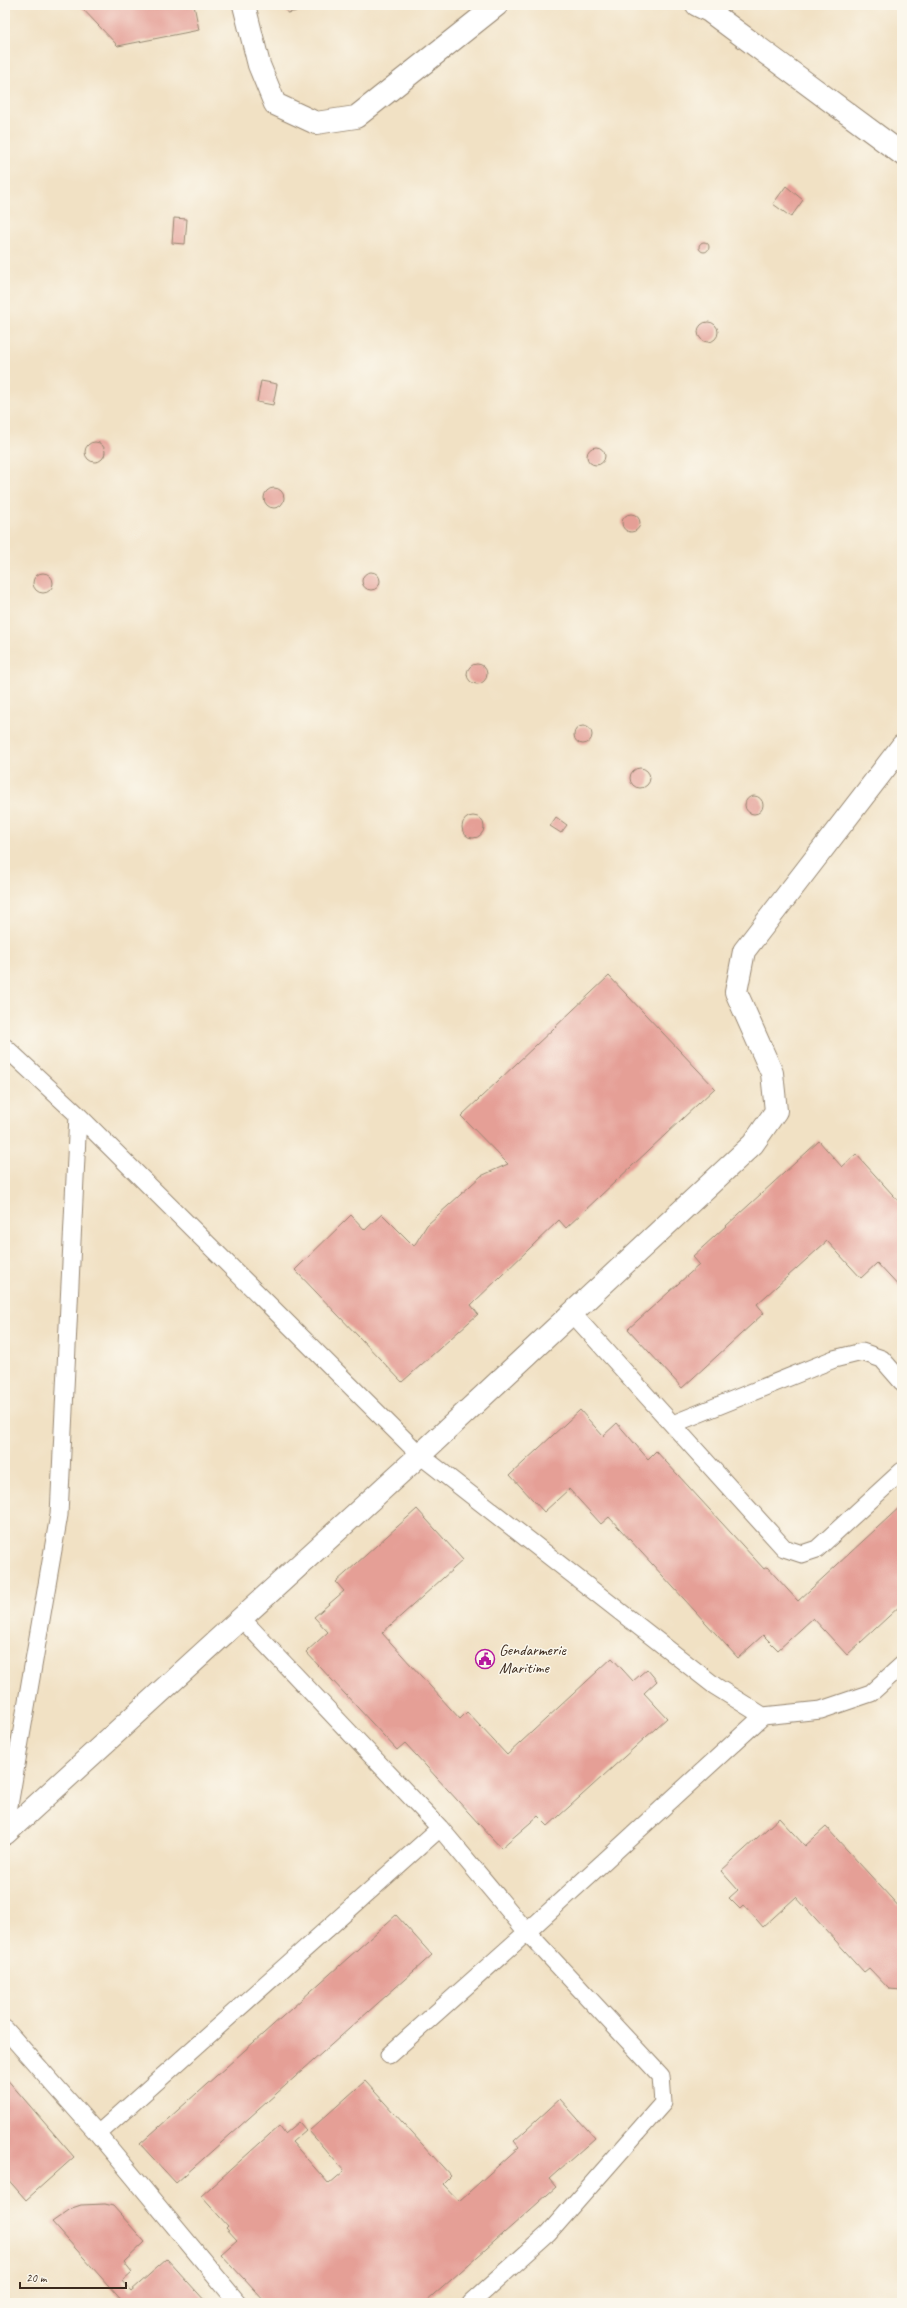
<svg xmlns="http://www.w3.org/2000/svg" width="907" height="2308" font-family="Caveat,sans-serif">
  <rect width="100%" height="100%" fill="#fbf7ec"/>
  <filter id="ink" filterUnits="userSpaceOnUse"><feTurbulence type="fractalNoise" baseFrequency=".025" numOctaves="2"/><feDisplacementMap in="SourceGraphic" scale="8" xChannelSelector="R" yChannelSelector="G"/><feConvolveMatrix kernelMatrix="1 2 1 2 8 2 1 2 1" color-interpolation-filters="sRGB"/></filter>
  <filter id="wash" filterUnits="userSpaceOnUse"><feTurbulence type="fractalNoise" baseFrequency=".012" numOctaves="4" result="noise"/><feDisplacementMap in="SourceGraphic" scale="16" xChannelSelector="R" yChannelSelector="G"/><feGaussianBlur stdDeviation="0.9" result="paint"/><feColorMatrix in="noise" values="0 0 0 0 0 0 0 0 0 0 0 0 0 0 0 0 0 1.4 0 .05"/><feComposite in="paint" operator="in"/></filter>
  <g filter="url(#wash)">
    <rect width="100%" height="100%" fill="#f1e1c4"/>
    <g id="blocks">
      <path fill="#e59f96" d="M 79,5 L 194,5 L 199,30 L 118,46 Z
        M 286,5 L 324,5 L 324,6 L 287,13 Z
        M 786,186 L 803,200 L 791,217 L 773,204 Z
        M 174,218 L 187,219 L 185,244 L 172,243 Z
        M699 247a5 5 0 1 1 10 0a5 5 0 1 1-10 0Z
        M698 332a10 10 0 1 1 20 0a10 10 0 1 1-20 0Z
        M 261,381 L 277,384 L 273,405 L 257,402 Z
        M85 452a10 10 0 1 1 20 0a10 10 0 1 1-20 0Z
        M587 456a9 9 0 1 1 18 0a9 9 0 1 1-18 0Z
        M264 498a10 10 0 1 1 20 0a10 10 0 1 1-20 0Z
        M622 523a9 9 0 1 1 18 0a9 9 0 1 1-18 0Z
        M362 581a9 9 0 1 1 18 0a9 9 0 1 1-18 0Z
        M33 583a10 10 0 1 1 20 0a10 10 0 1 1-20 0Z
        M467 674a10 10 0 1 1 20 0a10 10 0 1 1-20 0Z
        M574 735a9 9 0 1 1 18 0a9 9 0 1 1-18 0Z
        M630 778a10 10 0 1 1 20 0a10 10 0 1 1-20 0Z
        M745 805a9 9 0 1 1 18 0a9 9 0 1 1-18 0Z
        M462 827a11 11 0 1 1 22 0a11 11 0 1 1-22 0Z
        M 556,817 L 567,825 L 561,833 L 550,826 Z
        M 609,976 L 715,1088 L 566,1228 L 559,1220 L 471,1305 L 478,1314 L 402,1382 L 295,1270 L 351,1215 L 365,1230 L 382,1214 L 414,1246 L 427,1225 L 481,1176 L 508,1164 L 461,1116 Z
        M 819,1141 L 842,1167 L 856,1154 L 902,1205 L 902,1290 L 877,1263 L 861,1278 L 827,1241 L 757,1304 L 764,1313 L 682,1388 L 628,1329 L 699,1265 L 692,1257 Z
        M 580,1410 L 603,1436 L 617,1423 L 648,1459 L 656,1451 L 764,1569 L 767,1567 L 798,1601 L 902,1505 L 902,1604 L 847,1655 L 813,1618 L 778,1650 L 763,1635 L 738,1658 L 609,1517 L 601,1524 L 569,1489 L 544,1512 L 510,1475 Z
        M 417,1509 L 463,1560 L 382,1633 L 460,1719 L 467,1712 L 507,1755 L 612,1658 L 633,1681 L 647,1669 L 657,1681 L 644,1693 L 667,1718 L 548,1826 L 538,1816 L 501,1848 L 405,1743 L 397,1750 L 306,1652 L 328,1632 L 314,1617 L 344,1591 L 336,1582 Z
        M 779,1818 L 805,1846 L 826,1827 L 902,1910 L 902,1990 L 889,1989 L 869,1968 L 864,1972 L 796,1897 L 763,1927 L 744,1905 L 740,1909 L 729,1898 L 738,1890 L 721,1871 Z
        M 396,1915 L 432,1955 L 176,2183 L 140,2144 Z
        M 5,2077 L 74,2157 L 26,2200 L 5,2176 Z
        M 365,2081 L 451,2176 L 443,2184 L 459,2201 L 519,2147 L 514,2141 L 560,2099 L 595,2138 L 549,2179 L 556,2187 L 425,2303 L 266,2303 L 221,2254 L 237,2240 L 226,2228 L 228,2226 L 201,2196 L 279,2126 L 285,2134 L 299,2122 L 306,2130 L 292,2142 L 329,2184 L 344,2171 L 309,2131 Z
        M 105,2204 L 113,2206 L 145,2242 L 124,2262 L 132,2272 L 122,2281 L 131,2291 L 167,2259 L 207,2303 L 124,2303 L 52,2222 L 72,2208 L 81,2205 Z"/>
    </g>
  </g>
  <g filter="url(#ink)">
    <use href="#blocks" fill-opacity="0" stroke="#968671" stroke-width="1"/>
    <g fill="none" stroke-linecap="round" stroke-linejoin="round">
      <g stroke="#968671" stroke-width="19">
        <path id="lane" d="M 5,1047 L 78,1115 L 420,1455 L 715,1686 L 763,1716
          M 572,1313 L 784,1548 L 802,1554 L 817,1549 L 902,1471
          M 673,1424 L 834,1359 L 862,1352 L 882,1359 L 902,1382
          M 241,1618 L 440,1828 L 527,1932 L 661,2076 L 663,2103 L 548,2234 L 471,2303
          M 5,1829 L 59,1515 L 78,1115
          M 5,2029 L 98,2134 L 238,2303
          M 389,2055 L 527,1932 L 763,1716 L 821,1710 L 871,1693 L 902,1665
          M 98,2134 L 440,1828"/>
      </g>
      <g stroke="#968671" stroke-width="24">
        <path id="street" d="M 244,5 L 259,65 L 275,104 L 316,123 L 356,117 L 497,5
          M 697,5 L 709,11 L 902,154
          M 5,1834 L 420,1455 L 753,1144 L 776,1111 L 772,1073 L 736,992 L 744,951 L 902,746"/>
      </g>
      <use href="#lane" stroke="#fff" stroke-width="17"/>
      <use href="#street" stroke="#fff" stroke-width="22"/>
    </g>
  </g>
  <defs>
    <g id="civic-ring" transform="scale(1)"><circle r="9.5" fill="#fbf7ec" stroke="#b5179e" stroke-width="1.5"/><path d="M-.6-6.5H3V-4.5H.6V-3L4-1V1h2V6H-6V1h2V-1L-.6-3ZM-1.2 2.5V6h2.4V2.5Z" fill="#b5179e"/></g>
  </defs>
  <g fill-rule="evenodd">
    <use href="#civic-ring" x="485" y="1659"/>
  </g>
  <g text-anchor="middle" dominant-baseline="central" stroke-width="3" stroke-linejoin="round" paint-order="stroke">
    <g font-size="16" fill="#3b2a1e" stroke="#fbf7ec" text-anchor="start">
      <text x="499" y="1650">Gendarmerie<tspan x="499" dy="18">Maritime</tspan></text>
    </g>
  </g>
  <rect width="907" height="2308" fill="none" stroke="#fbf7ec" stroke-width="20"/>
  <path d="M20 2282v6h106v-6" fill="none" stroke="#3b2a1e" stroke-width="2"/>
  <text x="26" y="2282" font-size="12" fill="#3b2a1e" stroke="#fbf7ec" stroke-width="3" paint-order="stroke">20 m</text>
</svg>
